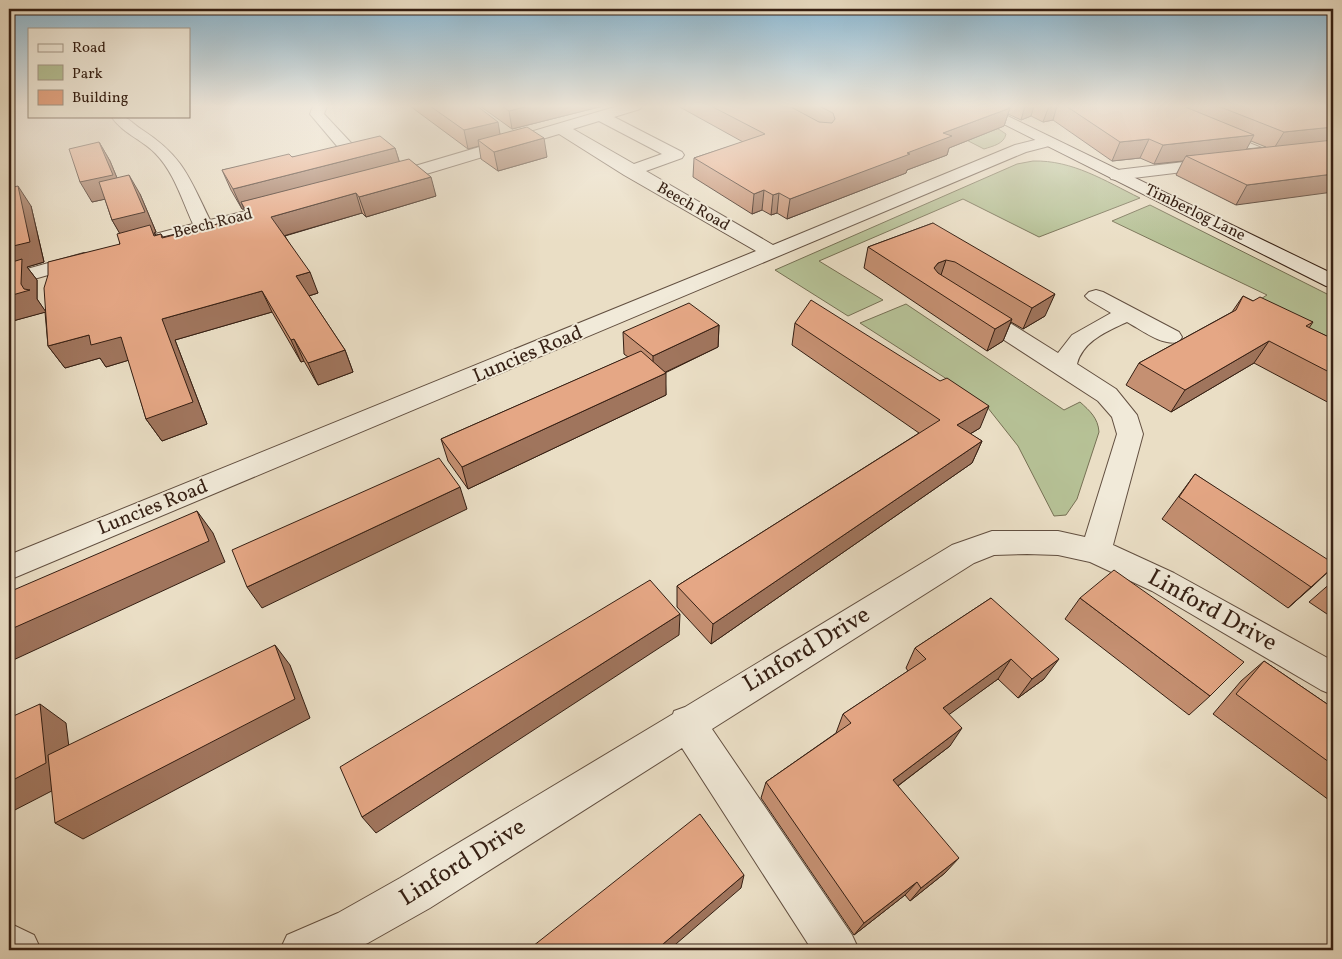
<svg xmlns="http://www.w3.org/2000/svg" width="1342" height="959" font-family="Vollkorn,serif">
  <rect width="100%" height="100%" fill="#eadec5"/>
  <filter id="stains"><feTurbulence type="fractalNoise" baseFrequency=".004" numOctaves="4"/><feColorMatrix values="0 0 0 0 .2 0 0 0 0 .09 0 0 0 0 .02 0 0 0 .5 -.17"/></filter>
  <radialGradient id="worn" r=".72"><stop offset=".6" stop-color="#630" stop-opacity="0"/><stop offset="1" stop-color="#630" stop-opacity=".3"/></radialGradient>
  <path fill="#b6c196" stroke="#767054" d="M 900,106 L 954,106 L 1000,130 L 1006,134 C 1004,144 993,146 984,149 Z
    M 1033,161 C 1073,160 1105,181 1140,198 L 1039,237 L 963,199 L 819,261 L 883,300 L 848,316 L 775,270 L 1017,164 Z
    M 1150,205 L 1333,297 L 1333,360 L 1240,312 L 1267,295 L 1112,221 Z
    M 906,304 L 1064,410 L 1080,402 C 1090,411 1098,418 1099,432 L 1077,499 L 1066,515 L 1054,516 L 1018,446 L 984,403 L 860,323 Z"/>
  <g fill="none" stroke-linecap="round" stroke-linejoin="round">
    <g stroke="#624f40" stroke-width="2">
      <path id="street" d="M 313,106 L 327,106 L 324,114 L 354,146 L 356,149 L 354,152 L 342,152 L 310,114 Z
        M 618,106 L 642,106 L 640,109 L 614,117 L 682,152 L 684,155 L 682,158 L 646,171 L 773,245 L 1015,145 L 1047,137 L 1055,142 L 1053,145 L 1026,152 L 9,580 L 9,555 L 756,251 L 624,175 L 559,134 L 393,184 L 381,184 L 378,180 L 381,176 ZM 599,121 L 662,154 L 634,164 L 573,129 Z
        M 1136,106 L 1157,106 L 1277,154 L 1279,157 L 1271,162 L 1265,160 Z
        M 111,116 C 130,116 126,119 141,129 C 183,156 189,177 210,220 L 282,202 L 288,203 L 291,207 L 288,211 L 135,251 L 121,251 L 118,247 L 121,243 L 193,224 C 182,200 174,172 155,153 C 141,139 122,133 111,116 Z
        M 1218,158 L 1224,159 L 1226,163 L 1224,167 L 1117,180 L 1111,179 L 1109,175 L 1111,171 L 1117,170 Z
        M 84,253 L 91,255 L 94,259 L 91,263 L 9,286 L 9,274 Z
        M 1096,290 L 1103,292 L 1179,332 L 1182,337 L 1179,342 C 1161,346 1142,330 1127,322 C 1106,332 1083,341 1077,364 L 1116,389 L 1137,415 L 1143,434 L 1113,545 L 1174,573 L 1333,661 L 1333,695 L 1321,690 L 1152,591 L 1090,562 L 1058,555 L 1027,554 L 994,555 L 974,563 L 712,729 L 852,935 L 859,950 L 812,950 L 682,748 L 430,908 L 368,943 L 352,950 L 280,950 L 287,935 L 338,913 L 400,878 L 673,714 L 674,711 L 685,707 L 952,545 L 992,531 L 1058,531 L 1085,537 L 1117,434 L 1112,417 L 1098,401 L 967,316 L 964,311 L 967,306 L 975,305 L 983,306 L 1058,353 L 1072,335 L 1111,313 L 1089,300 L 1085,296 L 1089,292 Z
        M 9,923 L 34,935 L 41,950 L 9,950 Z"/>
    </g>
    <g stroke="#351f13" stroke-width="2">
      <path id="secondary" d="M 968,106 L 987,106 L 1333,274 L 1333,288 L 1326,286 Z"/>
    </g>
    <use href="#street" fill="#f1ead9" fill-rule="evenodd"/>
    <use href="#secondary" fill="#f1ead9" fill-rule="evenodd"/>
  </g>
  <path fill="#c59072" stroke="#351f13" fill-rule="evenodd" d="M 410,106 L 477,106 L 500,134 L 547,157 L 498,171 L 481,159 L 479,146 L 468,149 Z
    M 480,106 L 603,106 L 512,129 Z
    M 678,106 L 1333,106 L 1236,205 L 1176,175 L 1183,161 L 1154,164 L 1140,158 L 1112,161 L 1053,120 L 1043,122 L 1031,116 L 1021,120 L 1008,114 L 1004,126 L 949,148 L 947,155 L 907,170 L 906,173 L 787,219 L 777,213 L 771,215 L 762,210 L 752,214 L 693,177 L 694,158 L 743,142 ZM 1251,141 L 1266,147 L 1246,149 Z
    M 99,142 L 110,161 L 117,178 L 140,194 L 156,232 L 154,233 L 156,235 L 161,234 L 163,237 L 247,217 L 244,209 L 242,209 L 231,190 L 222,170 L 292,157 L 395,148 L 399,161 L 436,196 L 366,217 L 362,213 L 285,236 L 318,293 L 309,296 L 345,350 L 353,372 L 318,385 L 304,361 L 301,362 L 272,312 L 175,340 L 207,424 L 162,441 L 146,419 L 129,360 L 106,367 L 100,358 L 65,368 L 48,346 L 45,312 L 9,322 L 31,206 L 44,262 L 27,267 L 37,280 L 37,299 L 45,311 L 120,244 L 120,233 L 112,220 L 105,199 L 92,202 Z
    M 933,223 L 1045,316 L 1023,329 L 1011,322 L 1003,341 L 987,351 L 864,268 L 868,247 Z
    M 1243,296 L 1253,301 L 1313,322 L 1309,328 L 1333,339 L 1333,405 L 1254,363 L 1171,412 L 1126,385 L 1139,363 L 1232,312 Z
    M 795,323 L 980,428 L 970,434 L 982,441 L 972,463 L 711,644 L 677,607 L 677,586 L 919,433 L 792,345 Z
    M 719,325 L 718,347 L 665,373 L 666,395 L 468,489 L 448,461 L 441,439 L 628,357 L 624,354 L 623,332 Z
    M 1195,474 L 1333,567 L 1288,608 L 1162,519 Z
    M 1333,581 L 1333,618 L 1309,602 Z
    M 991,598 L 1044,679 L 1018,698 L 998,679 L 949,714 L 950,746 L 898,786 L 945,873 L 910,901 L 905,895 L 854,935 L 761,798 L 766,782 L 836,733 L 843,714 L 908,671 L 906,668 L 915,648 Z
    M 1080,598 L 1210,696 L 1189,715 L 1065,619 Z
    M 1264,661 L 1333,708 L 1333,803 L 1213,714 L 1241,681 Z"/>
  <path fill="#a0755d" stroke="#351f13" d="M 528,106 L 603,106 L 512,129 L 509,111 Z
    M 1025,106 L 1034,106 L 1031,116 L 1021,120 Z
    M 1049,106 L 1057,106 L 1053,120 L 1043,122 Z
    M 1010,108 L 1004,126 L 949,148 L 947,155 L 907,170 L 906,173 L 787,219 L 790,199 L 907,153 L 943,133 Z
    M 498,122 L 501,140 L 478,140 L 479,146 L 468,149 L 464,130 Z
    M 1333,127 L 1333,144 L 1273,150 L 1284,132 Z
    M 1254,135 L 1244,154 L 1186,156 L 1183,161 L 1154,164 L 1163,145 Z
    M 544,138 L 547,157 L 498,171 L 494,152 Z
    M 1149,139 L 1140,158 L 1112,161 L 1120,142 Z
    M 99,142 L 110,161 L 124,195 L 92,202 L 80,182 Z
    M 395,148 L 401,167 L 241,202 L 244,209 L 242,209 L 233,189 Z
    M 1333,174 L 1333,192 L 1236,205 L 1247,185 Z
    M 129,175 L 140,194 L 156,232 L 154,233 L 162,246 L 124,241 L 112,220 Z
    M 431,177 L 436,196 L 366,217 L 359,197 Z
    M 18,186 L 31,206 L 44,262 L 27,267 L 37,280 L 37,299 L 46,312 L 9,322 L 9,247 Z
    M 764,190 L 762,210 L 752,214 L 754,194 Z
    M 356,193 L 362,213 L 280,237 L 271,217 Z
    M 779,193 L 777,213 L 771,215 L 773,195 Z
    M 946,260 L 939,281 L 934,268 L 938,263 Z
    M 310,272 L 318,293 L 305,297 L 296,276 Z
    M 262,291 L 272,312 L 175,340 L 207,424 L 162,441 L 146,419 L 162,319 Z
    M 1055,294 L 1045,316 L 1023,329 L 1032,308 Z
    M 1012,319 L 1003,341 L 987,351 L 995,329 Z
    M 719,325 L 718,347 L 653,378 L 653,356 Z
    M 89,335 L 121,337 L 136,358 L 106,367 L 100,358 L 65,368 L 48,346 Z
    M 294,339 L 304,361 L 301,362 L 291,340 Z
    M 1269,341 L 1254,363 L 1171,412 L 1185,390 Z
    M 345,350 L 353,372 L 318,385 L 308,363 Z
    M 666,373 L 666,395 L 468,489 L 462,467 Z
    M 989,406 L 980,428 L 948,447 L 957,425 Z
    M 982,441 L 972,463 L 711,644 L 713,624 Z
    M 460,487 L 467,509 L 262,608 L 247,587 Z
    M 197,511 L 213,533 L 225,562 L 9,662 L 9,630 Z
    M 1333,567 L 1313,586 L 1288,608 L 1311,587 Z
    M 680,614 L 679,635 L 376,833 L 362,817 Z
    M 275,645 L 290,665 L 310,718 L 83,839 L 55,823 Z
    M 1011,659 L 998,679 L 932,727 L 943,708 Z
    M 1059,659 L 1044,679 L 1018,698 L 1032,679 Z
    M 40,704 L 66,723 L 73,780 L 9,813 L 9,782 Z
    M 962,728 L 950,746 L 883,797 L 893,780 Z
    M 959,858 L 945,873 L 910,901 L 921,888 Z
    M 744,875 L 741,888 L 669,950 L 656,950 Z
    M 917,882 L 905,895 L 854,935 L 864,923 Z"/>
  <path fill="#e5a785" stroke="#351f13" d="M 430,106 L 477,106 L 498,122 L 464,130 Z
    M 502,106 L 528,106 L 509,111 Z
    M 711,106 L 789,106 L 819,122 L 832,123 L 835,119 L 833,113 L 819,106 L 1006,106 L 1010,108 L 943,133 L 952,136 L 907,153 L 910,154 L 790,199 L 779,193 L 773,195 L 764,190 L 754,194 L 694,158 L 765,134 Z
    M 1066,106 L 1183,106 L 1254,135 L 1163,145 L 1149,139 L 1120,142 Z
    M 1218,106 L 1333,106 L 1333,127 L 1284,132 Z
    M 527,127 L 544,138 L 494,152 L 478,140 Z
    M 380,136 L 395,148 L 233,189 L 222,170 L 289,154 L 292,157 Z
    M 1333,140 L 1333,174 L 1247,185 L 1186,156 Z
    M 99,142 L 113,175 L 80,182 L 69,149 Z
    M 409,159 L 431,177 L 359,197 L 356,193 L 271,217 L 310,272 L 296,276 L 345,350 L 308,363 L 294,339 L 291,340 L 262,291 L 162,319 L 193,402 L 146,419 L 121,337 L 91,345 L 89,335 L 48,346 L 44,288 L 48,275 L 48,262 L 120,244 L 117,234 L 150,225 L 154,236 L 161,234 L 162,238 L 249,216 L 241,202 Z
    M 129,175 L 145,212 L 112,220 L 99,182 Z
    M 18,186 L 30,242 L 9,247 L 9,188 Z
    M 933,223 L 1055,294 L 1032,308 L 955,262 L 946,260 L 938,263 L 934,268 L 938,273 L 1012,319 L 995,329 L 868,247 Z
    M 22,259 L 21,284 L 24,289 L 30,290 L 9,296 L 9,263 Z
    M 1243,296 L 1253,301 L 1260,297 L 1313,322 L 1306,326 L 1333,339 L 1333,374 L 1269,341 L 1185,390 L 1139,363 L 1236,310 Z
    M 811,300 L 940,381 L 947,378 L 989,406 L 957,425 L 982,441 L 713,624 L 677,586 L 940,420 L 795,323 Z
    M 689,303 L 719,325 L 653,356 L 623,332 Z
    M 641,351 L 666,373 L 462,467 L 441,439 Z
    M 439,458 L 460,487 L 247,587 L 232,550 Z
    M 1195,474 L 1333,563 L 1333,567 L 1311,587 L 1179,497 Z
    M 197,511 L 209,541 L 9,630 L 9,592 Z
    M 1114,570 L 1244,662 L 1210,696 L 1080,598 Z
    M 650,580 L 680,614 L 362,817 L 340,767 Z
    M 991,598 L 1059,659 L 1032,679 L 1011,659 L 943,708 L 962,728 L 893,780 L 959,858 L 921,888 L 917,882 L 864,923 L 766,782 L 851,723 L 843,714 L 926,659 L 915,648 Z
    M 275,645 L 295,699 L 55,823 L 48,755 Z
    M 1264,661 L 1333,708 L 1333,765 L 1236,694 Z
    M 40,704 L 46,763 L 9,782 L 9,718 Z
    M 700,814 L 744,875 L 656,950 L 528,950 Z"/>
  <linearGradient id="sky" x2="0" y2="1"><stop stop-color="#88b7d3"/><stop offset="0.44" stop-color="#f6f0e5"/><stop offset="1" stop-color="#f6f0e5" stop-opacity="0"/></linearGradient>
  <rect width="1342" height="241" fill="url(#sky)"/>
  <g text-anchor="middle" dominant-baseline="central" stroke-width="4" stroke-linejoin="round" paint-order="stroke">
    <g font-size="16" fill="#351f13" stroke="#f1ead9">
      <text transform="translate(693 207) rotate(30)">Beech Road</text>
      <text transform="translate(1195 213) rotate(26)">Timberlog Lane</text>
      <text transform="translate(213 224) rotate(-14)">Beech Road</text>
    </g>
    <g font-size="20" fill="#351f13" stroke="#f1ead9">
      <text transform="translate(528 355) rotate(-23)">Luncies Road</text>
      <text transform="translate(153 508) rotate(-22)">Luncies Road</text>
    </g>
    <g font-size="24" fill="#351f13" stroke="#f1ead9">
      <text transform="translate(1212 611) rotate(29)">Linford Drive</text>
      <text transform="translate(807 650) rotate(-31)">Linford Drive</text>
      <text transform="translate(463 863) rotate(-32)">Linford Drive</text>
    </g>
  </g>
  <rect width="1342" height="959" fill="none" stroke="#eadec5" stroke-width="30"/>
  <rect x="10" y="10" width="1322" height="939" fill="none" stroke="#351f13" stroke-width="2.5"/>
  <rect x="15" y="15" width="1312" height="929" fill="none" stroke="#351f13"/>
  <rect x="28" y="28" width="162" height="90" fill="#f1ead9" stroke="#a6998a"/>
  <rect x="38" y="44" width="25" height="8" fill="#f1ead9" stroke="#a6998a"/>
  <text x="72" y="52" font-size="15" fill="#351f13">Road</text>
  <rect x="38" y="65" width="25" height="15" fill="#b6c196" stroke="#a6998a"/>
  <text x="72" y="78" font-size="15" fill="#351f13">Park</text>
  <rect x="38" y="90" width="25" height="15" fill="#e5a785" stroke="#a6998a"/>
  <text x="72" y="102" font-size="15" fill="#351f13">Building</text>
  <rect width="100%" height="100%" filter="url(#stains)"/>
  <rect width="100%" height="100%" fill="url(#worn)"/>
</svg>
